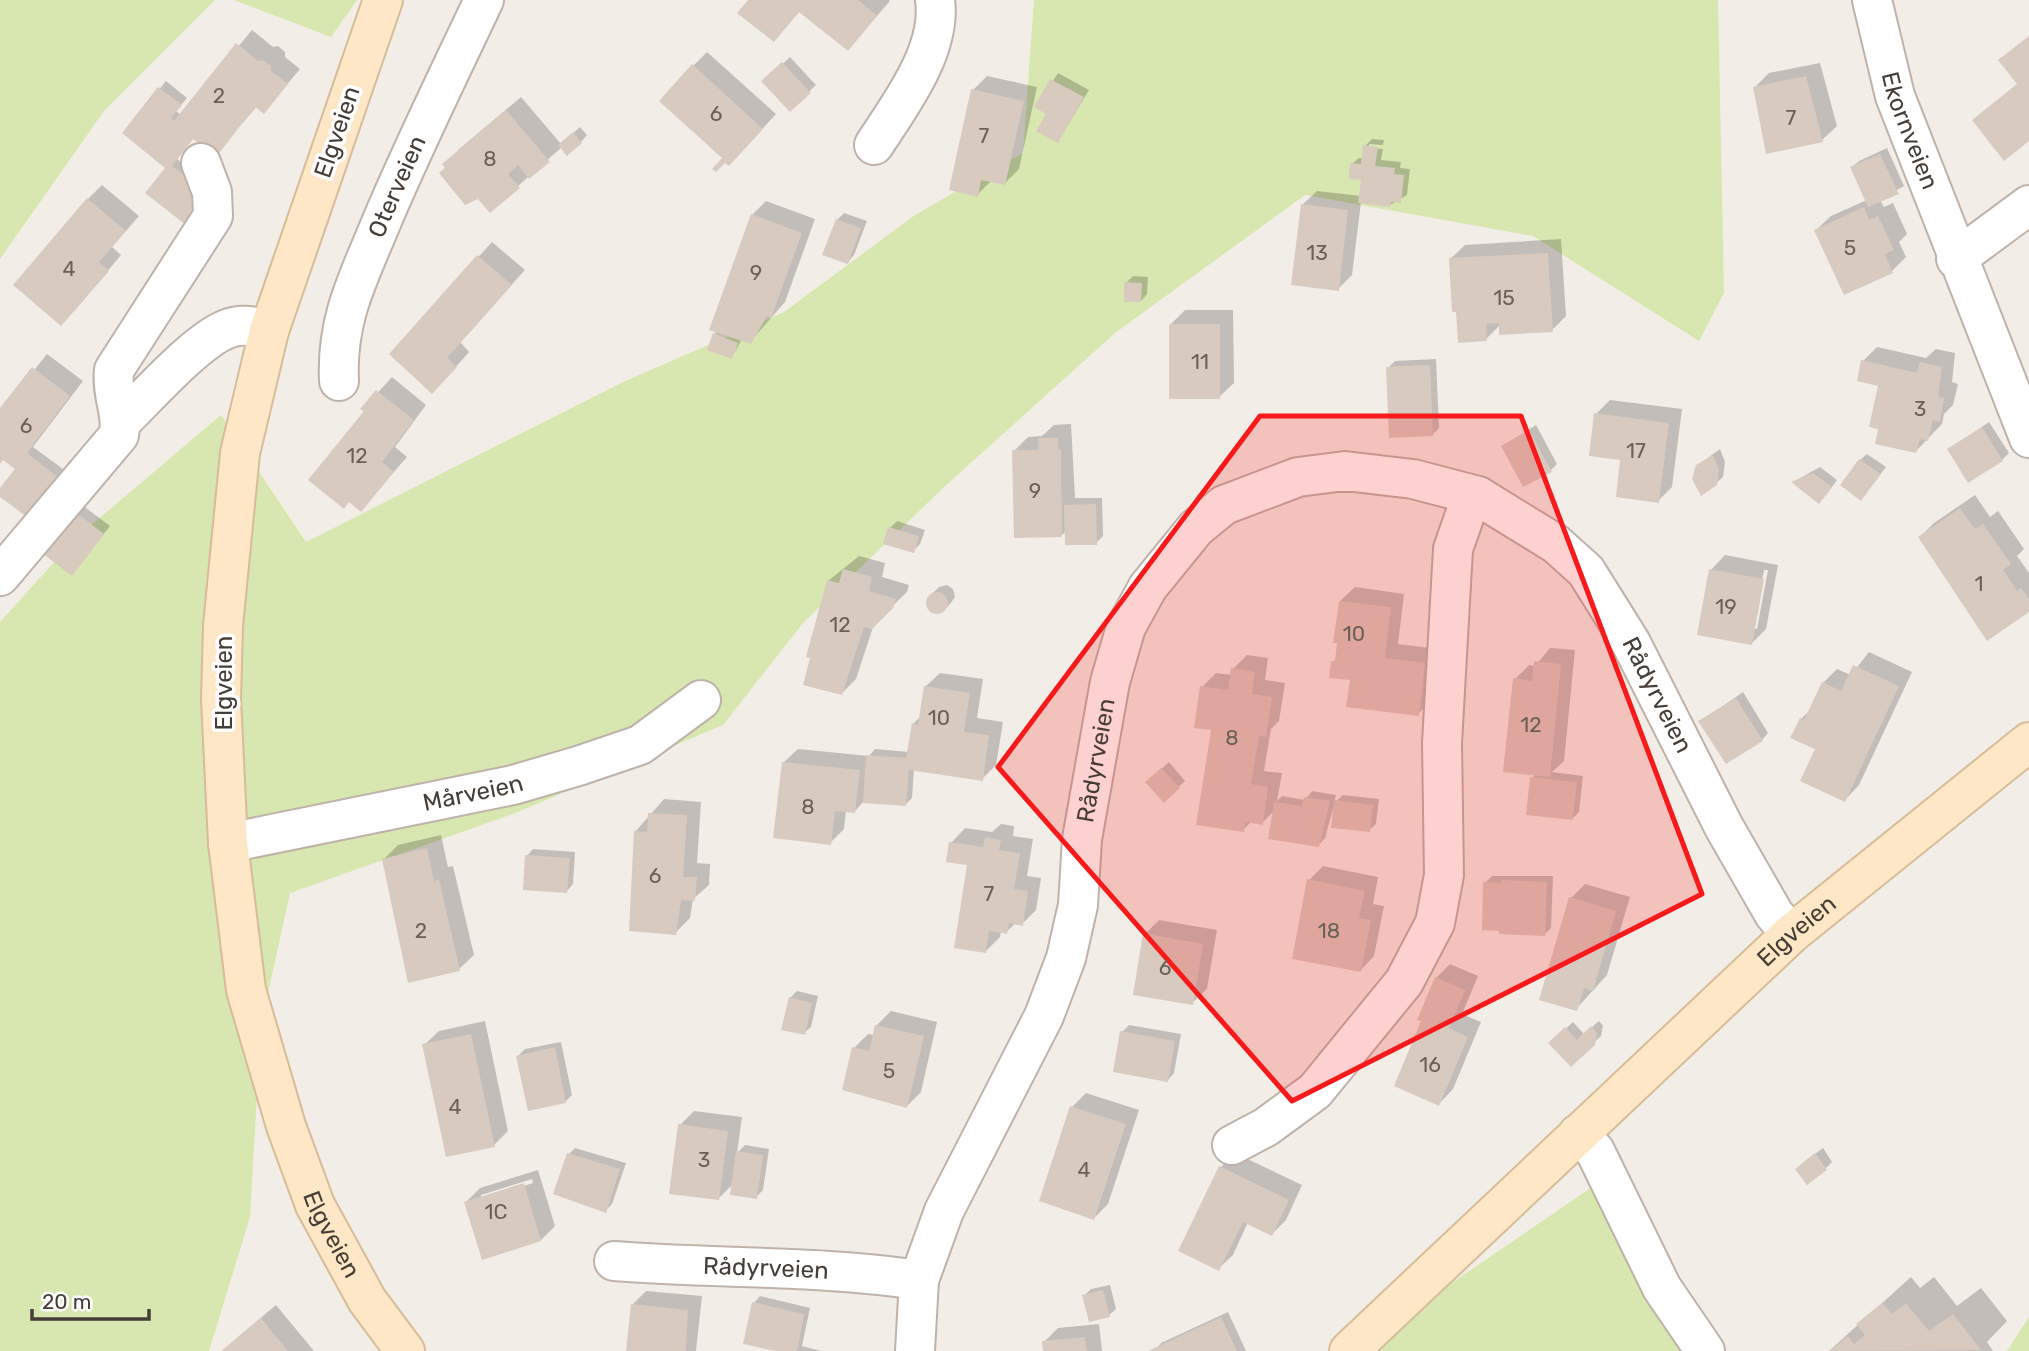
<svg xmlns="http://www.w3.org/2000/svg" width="2029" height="1351" font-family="Rubik,sans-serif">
  <rect width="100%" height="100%" fill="#f3ede7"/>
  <path fill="#d7e7af" d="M 0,0 L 215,0 L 104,111 L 0,259 Z
    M 234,0 L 357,0 L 331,37 Z
    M 1034,0 L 1718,0 L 1724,293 L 1699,341 L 1533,236 L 1305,195 L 1115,333 L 943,488 L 803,623 L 723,725 L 513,814 L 290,893 L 261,1025 L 250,1217 L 209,1351 L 0,1351 L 0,622 L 76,538 L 221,415 L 306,542 L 623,382 L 784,312 L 915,215 L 1023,153 Z
    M 1601,1181 L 1710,1351 L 1352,1351 Z
    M 2029,1317 L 2029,1351 L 2007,1351 Z"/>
  <path fill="#0003" fill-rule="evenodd" d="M 750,0 L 889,0 L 890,1 L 848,49 L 800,11 L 774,40 Z
    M 252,30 L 273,47 L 278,46 L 285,52 L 285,57 L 300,69 L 264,112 L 257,106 L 216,154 L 194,137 L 177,159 L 215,188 L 193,216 L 167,167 L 124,132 L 166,81 L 187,98 L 176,111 L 181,115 Z
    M 707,52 L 776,114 L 743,150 L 724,158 L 693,66 Z
    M 790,57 L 816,85 L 790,110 L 764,81 Z
    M 1820,63 L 1837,126 L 1822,140 L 1755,87 L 1769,73 Z
    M 1058,73 L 1089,90 L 1058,141 L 1048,113 L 1037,106 Z
    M 987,76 L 1037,87 L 1019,169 L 1005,183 L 992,180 L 977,195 L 973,90 Z
    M 521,97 L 561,144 L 580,127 L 587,135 L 581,142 L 562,147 L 518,186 L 458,150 Z
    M 1372,139 L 1384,140 L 1383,145 L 1369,144 L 1369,148 L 1383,149 L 1381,160 L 1401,162 L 1400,168 L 1410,169 L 1407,195 L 1390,205 L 1361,202 L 1352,275 L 1338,289 L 1302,205 L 1317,191 L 1361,196 L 1363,179 L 1352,164 L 1359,158 L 1364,158 L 1365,146 Z
    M 1887,148 L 1904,186 L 1880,200 L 1884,207 L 1893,203 L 1907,234 L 1899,242 L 1906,257 L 1892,271 L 1816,230 L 1831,216 L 1867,200 L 1852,167 L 1859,161 Z
    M 102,185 L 139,216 L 112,247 L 121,255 L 75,310 L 88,199 Z
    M 766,201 L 815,219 L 785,302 L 750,342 L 742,339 L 732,357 L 715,334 L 752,215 Z
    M 844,213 L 867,221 L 854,255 L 848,262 L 837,220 Z
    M 1561,239 L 1566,316 L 1552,330 L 1500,325 L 1486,339 L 1450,259 L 1465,245 Z
    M 492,242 L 525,270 L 460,342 L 469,352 L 446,378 L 391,354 Z
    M 1133,276 L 1148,277 L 1147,294 L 1141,301 L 1126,283 Z
    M 1185,310 L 1233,310 L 1234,383 L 1219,397 L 1171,324 Z
    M 1877,347 L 1926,358 L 1936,349 L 1955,353 L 1952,382 L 1958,384 L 1953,405 L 1944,414 L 1942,424 L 1916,451 L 1880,428 L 1880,384 L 1863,361 Z
    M 47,354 L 83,381 L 33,447 L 63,469 L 33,508 L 0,495 L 22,462 L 4,458 L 0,462 L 0,413 Z
    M 1436,359 L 1439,428 L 1432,435 L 1388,368 L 1395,361 Z
    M 392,377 L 426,405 L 395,447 L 407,457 L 361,509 L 350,500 L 366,411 L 363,409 Z
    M 1610,400 L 1682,409 L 1672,487 L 1658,501 L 1622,459 L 1596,414 Z
    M 1989,422 L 2009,453 L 2002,460 L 1950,449 Z
    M 1071,424 L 1075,498 L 1102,498 L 1103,536 L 1096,543 L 1066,531 L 1062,535 L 1014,451 L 1028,437 L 1042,436 L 1054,425 Z
    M 1536,425 L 1557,464 L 1551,470 L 1503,446 Z
    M 1720,449 L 1725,462 L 1723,477 L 1715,484 L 1697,466 Z
    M 1867,454 L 1886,467 L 1861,499 L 1860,460 Z
    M 1820,467 L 1837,480 L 1826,495 L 1793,482 Z
    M 1975,495 L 1990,517 L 1998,511 L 2024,549 L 2017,556 L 2029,573 L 2029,610 L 1920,537 L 1934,523 Z
    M 78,502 L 110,526 L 72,574 Z
    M 897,521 L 925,530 L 920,544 L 913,551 L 890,528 Z
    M 1725,555 L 1778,565 L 1766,629 L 1752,643 L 1711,570 ZM 1764,570 L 1768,570 L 1757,629 L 1753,629 Z
    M 859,556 L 885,563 L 882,577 L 909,585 L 907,592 L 874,624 L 856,679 L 842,693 L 828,581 Z
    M 947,585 L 953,589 L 955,597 L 950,604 L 943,611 L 936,612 L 929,609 L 927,601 L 932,594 L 939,587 Z
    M 1355,587 L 1404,594 L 1398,644 L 1438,649 L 1432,700 L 1418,714 L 1352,679 L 1333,662 L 1337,658 L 1340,601 Z
    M 1550,648 L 1575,650 L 1564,761 L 1552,772 L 1583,776 L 1579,812 L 1572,819 L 1532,778 L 1536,774 L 1515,679 L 1529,665 L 1535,666 Z
    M 1869,652 L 1912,672 L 1859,785 L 1845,800 L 1801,719 L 1811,709 L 1823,683 L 1837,669 L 1851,675 Z
    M 1247,655 L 1268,658 L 1265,680 L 1285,683 L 1279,721 L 1271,729 L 1264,771 L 1282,773 L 1277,801 L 1282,796 L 1305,800 L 1312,791 L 1336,795 L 1334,803 L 1343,795 L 1379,799 L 1376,824 L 1369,830 L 1333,809 L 1325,838 L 1319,845 L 1274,811 L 1262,823 L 1252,821 L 1243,830 L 1202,687 L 1216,673 L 1232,675 L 1233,669 Z
    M 940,673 L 983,679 L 977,718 L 1003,722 L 996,765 L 982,779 L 914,769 L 912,798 L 905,805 L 864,801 L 855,811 L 846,810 L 844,829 L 830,843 L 783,763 L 798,749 L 869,756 L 875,749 L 909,752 L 913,724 L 921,716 L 925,687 Z
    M 1743,692 L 1768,733 L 1762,740 L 1701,721 Z
    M 1169,762 L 1185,781 L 1164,801 L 1147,782 Z
    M 664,799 L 701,802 L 697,863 L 710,864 L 709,885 L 693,899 L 690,918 L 675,933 L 635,832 Z
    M 1001,824 L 1014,826 L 1013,836 L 1033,839 L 1027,876 L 1041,878 L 1036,910 L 1022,924 L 1016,923 L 1006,932 L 1001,931 L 1000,937 L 986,951 L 969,863 L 951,843 L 965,828 L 992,832 Z
    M 441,835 L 448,867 L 453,866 L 474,955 L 459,969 L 384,859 L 398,845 Z
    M 533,849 L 575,852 L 573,884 L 567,891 L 527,856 Z
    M 1323,866 L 1378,877 L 1373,904 L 1384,906 L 1374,956 L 1360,971 L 1309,880 Z
    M 1492,876 L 1553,876 L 1551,928 L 1545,934 L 1501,929 L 1485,883 Z
    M 1585,884 L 1630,897 L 1607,975 L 1576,1009 L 1571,898 Z
    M 1159,920 L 1217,930 L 1207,989 L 1192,1003 L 1145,934 Z
    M 1450,964 L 1478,976 L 1462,1014 L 1481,1022 L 1453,1089 L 1439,1104 L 1423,1020 L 1436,978 Z
    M 797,991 L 818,996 L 811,1027 L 804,1033 L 790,998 Z
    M 891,1011 L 937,1022 L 921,1092 L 907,1106 L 854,1048 L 868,1034 L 875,1035 L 877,1025 Z
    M 485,1021 L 508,1131 L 494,1145 L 424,1045 L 439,1031 Z
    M 1599,1021 L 1603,1026 L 1601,1036 L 1571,1064 L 1551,1043 L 1573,1022 L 1584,1034 Z
    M 1129,1025 L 1181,1034 L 1174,1073 L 1168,1080 L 1122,1032 Z
    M 561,1042 L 572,1095 L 565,1102 L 518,1056 L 525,1049 Z
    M 1086,1093 L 1139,1110 L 1108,1204 L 1094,1218 L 1072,1107 Z
    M 694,1111 L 742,1117 L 737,1153 L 745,1145 L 769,1149 L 763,1190 L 756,1197 L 733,1184 L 719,1198 L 680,1125 Z
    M 575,1148 L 626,1163 L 612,1204 L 605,1211 L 569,1154 Z
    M 1823,1148 L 1832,1162 L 1826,1168 L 1804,1162 Z
    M 1235,1153 L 1302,1185 L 1286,1220 L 1272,1234 L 1248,1222 L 1233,1255 L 1218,1269 L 1221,1167 Z
    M 538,1170 L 555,1226 L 541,1240 L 466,1202 L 480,1188 ZM 532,1179 L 533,1183 L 481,1199 L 481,1195 Z
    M 1911,1277 L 1920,1288 L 1934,1277 L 1957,1306 L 1981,1288 L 2007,1321 L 1987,1342 L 1993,1351 L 1829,1351 Z
    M 1110,1285 L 1116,1309 L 1109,1315 L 1084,1296 L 1091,1289 Z
    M 646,1291 L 702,1296 L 696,1351 L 627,1351 L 632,1305 Z
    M 760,1296 L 810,1308 L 802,1346 L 821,1351 L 783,1351 L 754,1303 Z
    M 276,1305 L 314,1351 L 224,1351 L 238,1337 Z
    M 1228,1312 L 1246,1351 L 1155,1351 L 1161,1343 Z
    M 1099,1324 L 1102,1351 L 1045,1351 L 1044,1342 L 1058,1328 Z"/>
  <path fill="#d8cabf" d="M 748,0 L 858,0 L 877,16 L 848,51 L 799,12 L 774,42 L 737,13 Z
    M 2029,36 L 2029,141 L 2004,161 L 1972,120 L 2017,84 L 1998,60 Z
    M 236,43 L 258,61 L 263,60 L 271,66 L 271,71 L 288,84 L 264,114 L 255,107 L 216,157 L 193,139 L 172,166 L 210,195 L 186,225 L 145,193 L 165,168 L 122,133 L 158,87 L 182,105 L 171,118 L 174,121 Z
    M 782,62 L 811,93 L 790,112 L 761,81 Z
    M 692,64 L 763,129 L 729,166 L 725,163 L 716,172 L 712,169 L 722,158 L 659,101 Z
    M 1806,76 L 1823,142 L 1766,154 L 1753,87 Z
    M 1050,79 L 1084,97 L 1058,143 L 1036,131 L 1046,114 L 1034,107 Z
    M 971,89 L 1024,101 L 1005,185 L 981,180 L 978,197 L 949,190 Z
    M 506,110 L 550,162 L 529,179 L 518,165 L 508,174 L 520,188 L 490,213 L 478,199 L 465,205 L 439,173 L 445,168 L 442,164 Z
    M 573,132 L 582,143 L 567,156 L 558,145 Z
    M 1363,145 L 1378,147 L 1375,166 L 1395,168 L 1394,174 L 1404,175 L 1401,203 L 1391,202 L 1390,207 L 1358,203 L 1361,180 L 1349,179 L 1350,163 L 1361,164 Z
    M 1880,154 L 1899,194 L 1868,207 L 1850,167 Z
    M 87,198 L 126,231 L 99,262 L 109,271 L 61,326 L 13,285 Z
    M 1301,204 L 1348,210 L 1339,291 L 1291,285 Z
    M 1864,207 L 1869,220 L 1878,216 L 1894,250 L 1885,254 L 1893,273 L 1844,295 L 1814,230 Z
    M 751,214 L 802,233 L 771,318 L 767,316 L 751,344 L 709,330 Z
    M 836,219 L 861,228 L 848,264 L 822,255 Z
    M 1548,253 L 1553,332 L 1499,335 L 1499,323 L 1486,324 L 1487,341 L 1458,343 L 1456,312 L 1452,312 L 1449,258 Z
    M 477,255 L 512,285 L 447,358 L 457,367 L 432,394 L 389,354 Z
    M 1124,282 L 1142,283 L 1141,302 L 1124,302 Z
    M 1169,324 L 1220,324 L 1220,399 L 1169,399 Z
    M 713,333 L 738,343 L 732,359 L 707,350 Z
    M 1861,360 L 1917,373 L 1920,362 L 1942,367 L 1938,396 L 1944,398 L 1940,422 L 1933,420 L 1928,441 L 1920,439 L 1916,453 L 1875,444 L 1878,429 L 1869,427 L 1878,386 L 1857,381 Z
    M 1430,365 L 1433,436 L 1389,438 L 1386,367 Z
    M 32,367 L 70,396 L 27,453 L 58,477 L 27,517 L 0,497 L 0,488 L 15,469 L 3,460 L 0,464 L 0,408 Z
    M 376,390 L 414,420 L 382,462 L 394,472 L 361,512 L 349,502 L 344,509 L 308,480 L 364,411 L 360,409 Z
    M 1594,413 L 1669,423 L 1659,503 L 1616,497 L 1620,460 L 1589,456 Z
    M 1982,427 L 2003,461 L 1968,483 L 1947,449 Z
    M 1529,430 L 1552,472 L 1523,487 L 1501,446 Z
    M 1038,438 L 1058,438 L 1058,449 L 1061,449 L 1062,537 L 1014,538 L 1012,450 L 1039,450 Z
    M 1713,455 L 1719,469 L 1717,485 L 1701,496 L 1692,479 L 1696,465 Z
    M 1859,459 L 1881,474 L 1861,501 L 1840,485 Z
    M 1813,473 L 1832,487 L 1819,504 L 1791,482 Z
    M 1096,504 L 1097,545 L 1065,545 L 1064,505 Z
    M 70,508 L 104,534 L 72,576 L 38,550 Z
    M 1960,508 L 1975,529 L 1983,524 L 2011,564 L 2003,570 L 2017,591 L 2021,588 L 2029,599 L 2029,612 L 1987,641 L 1918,537 Z
    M 888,527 L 919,536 L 914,553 L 883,544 Z
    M 843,569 L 872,577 L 869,591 L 896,599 L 893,608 L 872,629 L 864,627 L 842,695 L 803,685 L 810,658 L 806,657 L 827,580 L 839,583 Z
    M 1709,569 L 1764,579 L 1752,645 L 1697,635 Z
    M926 603a11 11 0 1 1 22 0a11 11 0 1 1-22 0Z
    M 1339,601 L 1391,607 L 1385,658 L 1425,663 L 1419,716 L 1346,707 L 1350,680 L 1329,678 L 1331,661 L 1335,661 L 1337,643 L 1333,643 Z
    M 1534,661 L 1561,664 L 1550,777 L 1503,772 L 1513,678 L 1532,681 Z
    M 1853,665 L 1899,686 L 1845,802 L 1800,781 L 1815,749 L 1790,738 L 1800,718 L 1804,720 L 1822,682 L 1841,691 Z
    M 1231,668 L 1255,672 L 1252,694 L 1272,697 L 1266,737 L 1259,736 L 1251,784 L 1268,787 L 1263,825 L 1245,822 L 1244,832 L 1196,825 L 1211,730 L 1194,728 L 1200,686 L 1228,690 Z
    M 924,686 L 970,693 L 964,732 L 989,735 L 983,781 L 909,770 L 906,806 L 863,803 L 866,755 L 906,758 L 912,723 L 918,725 Z
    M 1736,698 L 1763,741 L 1726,764 L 1698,721 Z
    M 782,762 L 860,770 L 855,813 L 835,811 L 831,845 L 773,838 Z
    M 1161,768 L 1180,788 L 1164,803 L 1145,782 Z
    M 1530,777 L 1577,782 L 1573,820 L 1526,815 Z
    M 1304,797 L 1330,801 L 1319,847 L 1268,839 L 1274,802 L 1302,806 Z
    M 1334,800 L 1373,805 L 1370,832 L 1331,828 Z
    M 648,813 L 687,815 L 683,877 L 697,877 L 695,901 L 681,900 L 676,935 L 629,931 L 634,831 L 647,832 Z
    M 985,837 L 1001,840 L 999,850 L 1020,853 L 1014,889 L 1028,891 L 1023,926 L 1009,923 L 1007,934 L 989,931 L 986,953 L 954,948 L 967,865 L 946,862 L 949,842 L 983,847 Z
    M 427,848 L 434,881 L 439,879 L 460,971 L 408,983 L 382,859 Z
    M 525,855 L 570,858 L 567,893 L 523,890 Z
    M 1307,879 L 1365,891 L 1359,918 L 1371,920 L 1361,972 L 1292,959 Z
    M 1501,880 L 1547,882 L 1545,936 L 1499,934 L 1499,931 L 1482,930 L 1483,882 L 1501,883 Z
    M 1569,897 L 1616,911 L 1593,991 L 1584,988 L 1577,1011 L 1539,1000 Z
    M 1143,933 L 1203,944 L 1193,1005 L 1133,995 Z
    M 1435,977 L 1465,990 L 1449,1028 L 1468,1037 L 1439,1106 L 1394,1086 L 1421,1021 L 1417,1020 Z
    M 789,997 L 812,1003 L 805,1035 L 781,1030 Z
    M 875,1025 L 924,1036 L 907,1108 L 842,1090 L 852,1047 L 869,1051 Z
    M 1591,1026 L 1597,1033 L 1595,1045 L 1571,1067 L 1548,1043 L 1565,1027 L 1577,1040 Z
    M 1120,1031 L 1175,1041 L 1168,1082 L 1113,1072 Z
    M 471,1034 L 495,1147 L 446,1157 L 422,1044 Z
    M 555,1047 L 566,1103 L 528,1111 L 516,1056 Z
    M 1070,1106 L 1126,1124 L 1094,1220 L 1039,1201 Z
    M 678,1124 L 728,1131 L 719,1200 L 669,1194 Z
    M 736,1151 L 763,1155 L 757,1199 L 730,1195 Z
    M 567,1153 L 620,1169 L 606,1213 L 553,1194 Z
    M 1815,1153 L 1827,1170 L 1807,1185 L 1795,1169 Z
    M 1219,1166 L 1289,1200 L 1272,1236 L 1243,1222 L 1219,1271 L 1178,1251 Z
    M 524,1183 L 541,1241 L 482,1260 L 464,1202 Z
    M 1103,1290 L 1110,1317 L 1089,1322 L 1082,1295 Z
    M 752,1302 L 804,1314 L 797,1351 L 775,1351 L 743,1344 Z
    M 1882,1303 L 1892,1314 L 1906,1303 L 1929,1331 L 1953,1314 L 1981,1350 L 1830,1351 L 1848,1336 L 1854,1344 L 1865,1335 L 1856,1324 Z
    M 631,1304 L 688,1310 L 686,1351 L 626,1351 Z
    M 1221,1317 L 1237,1351 L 1148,1351 Z
    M 261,1318 L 288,1351 L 221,1351 Z
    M 1085,1337 L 1087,1351 L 1043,1351 L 1042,1341 Z"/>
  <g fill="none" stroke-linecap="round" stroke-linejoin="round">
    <g stroke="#bfb3a9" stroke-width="42">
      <g id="minor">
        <path id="s1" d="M 1872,0 L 1895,96 L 2029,438"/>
        <path d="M 874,145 C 900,105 942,50 935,0"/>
        <path d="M 1956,259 L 2029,205"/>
        <path id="s2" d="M 339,381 C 336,319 358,279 381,223 C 413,147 449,74 484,0"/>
        <path d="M 122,421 C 147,397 196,341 227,329 C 241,323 255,326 269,331"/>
        <path d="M 0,576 L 119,435 C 123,413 111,395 114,370 L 213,216 L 212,192 L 201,163"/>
        <path id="s3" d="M 228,843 L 513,785 L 578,766 L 640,745 L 701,700"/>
        <path d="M 1578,1134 L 1595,1151 L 1662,1288 L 1705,1351"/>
        <path d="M 1232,1145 L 1266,1127 L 1315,1091 L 1404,982 L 1435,923 L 1444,875 L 1442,743 L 1453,549 L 1467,509 L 1478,496"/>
        <path id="s4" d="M 614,1261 C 716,1269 818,1265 919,1280"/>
        <path id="s5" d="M 915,1351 L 919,1280 L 944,1211 L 1044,1016 L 1066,958 L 1078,905 L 1082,839 L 1110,682 L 1126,627 L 1148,587 L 1196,528 L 1224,505 L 1298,477 L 1345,471 L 1413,479 L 1478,496 L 1556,544 L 1586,571 L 1631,643 L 1724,827 L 1774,914 L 1791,934"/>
      </g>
    </g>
    <g stroke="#d6bc99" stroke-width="42">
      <g id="secondary">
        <path id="s6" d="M 383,0 L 269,331 L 240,453 L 223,626 L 221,699 L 228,843 L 246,990 L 286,1126 L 315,1205 L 367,1300 L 405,1351"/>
        <path id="s7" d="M 1349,1351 L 1791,934 L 2029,742"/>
      </g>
    </g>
    <use href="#minor" stroke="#fff" stroke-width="38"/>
    <use href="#secondary" stroke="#fee7c6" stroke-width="38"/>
  </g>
  <path fill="#f8191b" fill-opacity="0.2" stroke="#f8191b" stroke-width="5" stroke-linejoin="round" d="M 1260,416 L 1521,416 L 1702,894 L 1292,1101 L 998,767 Z"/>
  <g text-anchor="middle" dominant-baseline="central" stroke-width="7" stroke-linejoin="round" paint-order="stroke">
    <g font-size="21" fill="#6a6058">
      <text x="219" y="95">2</text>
      <text x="716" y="113">6</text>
      <text x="1791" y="117">7</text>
      <text x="984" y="135">7</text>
      <text x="490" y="158">8</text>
      <text x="1850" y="247">5</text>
      <text x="1317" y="252">13</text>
      <text x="69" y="268">4</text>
      <text x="756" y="272">9</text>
      <text x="1504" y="297">15</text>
      <text x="1200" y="361">11</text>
      <text x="1920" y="408">3</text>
      <text x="26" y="425">6</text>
      <text x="1636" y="450">17</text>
      <text x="357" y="455">12</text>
      <text x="1035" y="490">9</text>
      <text x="1979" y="583">1</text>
      <text x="1726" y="606">19</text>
      <text x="840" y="624">12</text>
      <text x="1354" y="633">10</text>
      <text x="939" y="717">10</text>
      <text x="1531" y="724">12</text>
      <text x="1232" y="737">8</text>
      <text x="808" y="806">8</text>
      <text x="655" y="875">6</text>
      <text x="989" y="893">7</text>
      <text x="421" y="930">2</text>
      <text x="1329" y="930">18</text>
      <text x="1165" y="967">6</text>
      <text x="1430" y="1064">16</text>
      <text x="889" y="1070">5</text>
      <text x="455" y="1106">4</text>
      <text x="704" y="1159">3</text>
      <text x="1084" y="1169">4</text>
      <text x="496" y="1211">1C</text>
    </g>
    <g font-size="24" fill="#463d36" stroke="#fff">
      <text stroke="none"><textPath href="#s1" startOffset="136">Ekornveien</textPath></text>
      <text transform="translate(337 132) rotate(-71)">Elgveien</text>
      <text stroke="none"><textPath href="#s2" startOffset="205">Oterveien</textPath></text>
      <text transform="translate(224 683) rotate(-90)">Elgveien</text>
      <text stroke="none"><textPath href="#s5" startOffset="1458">Rådyrveien</textPath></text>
      <text stroke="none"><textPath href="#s5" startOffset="626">Rådyrveien</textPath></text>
      <text stroke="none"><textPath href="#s3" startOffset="250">Mårveien</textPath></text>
      <text stroke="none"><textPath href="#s7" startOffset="614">Elgveien</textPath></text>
      <text stroke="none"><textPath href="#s6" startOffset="1274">Elgveien</textPath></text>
      <text stroke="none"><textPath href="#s4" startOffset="152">Rådyrveien</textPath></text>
    </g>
  </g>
  <path d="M32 1309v10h117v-10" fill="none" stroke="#463d36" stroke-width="3.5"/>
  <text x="42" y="1309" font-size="21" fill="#463d36" stroke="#ffffff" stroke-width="5" paint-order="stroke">20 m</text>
</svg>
